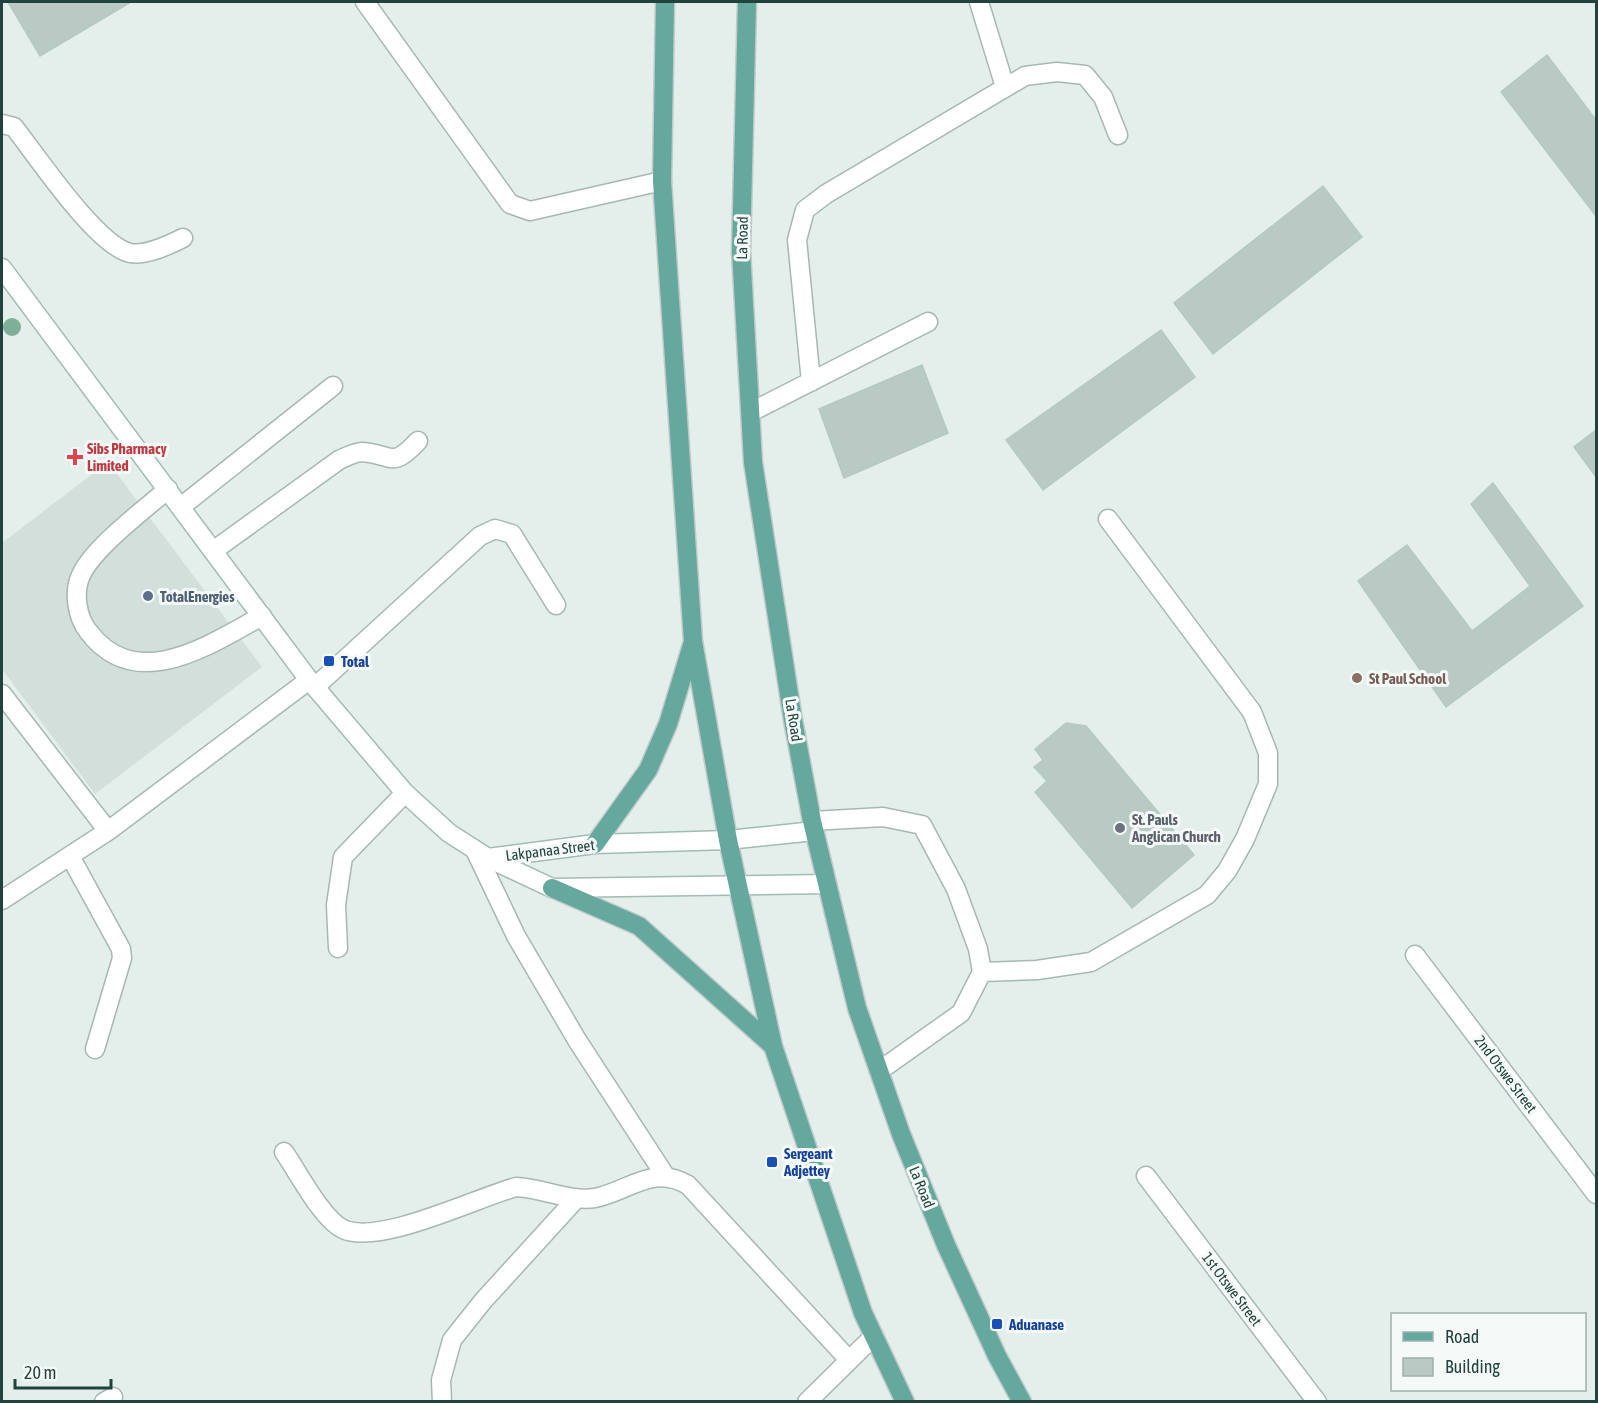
<svg xmlns="http://www.w3.org/2000/svg" width="1598" height="1403" font-family="'Asap Condensed',sans-serif">
  <rect width="100%" height="100%" fill="#e4efeb"/>
  <path fill="#d2dfda" d="M 108,462 L 262,667 L 95,794 L 2,669 L 2,543 Z"/>
  <path fill="#b9cac4" stroke="#b5c9c3" stroke-width="1.5" d="M 8,2 L 131,2 L 40,56 Z
    M 1547,55 L 1596,120 L 1596,216 L 1501,92 Z
    M 1323,186 L 1362,237 L 1213,354 L 1174,303 Z
    M 1161,330 L 1195,377 L 1043,490 L 1006,440 Z
    M 922,365 L 948,433 L 844,478 L 819,409 Z
    M 1596,430 L 1596,477 L 1574,447 Z
    M 1493,483 L 1583,606 L 1446,707 L 1358,581 L 1407,545 L 1472,631 L 1530,586 L 1471,504 Z
    M 1066,723 L 1086,726 L 1194,855 L 1132,908 L 1035,792 L 1047,781 L 1034,767 L 1043,760 L 1035,749 Z"/>
  <g fill="none" stroke-linecap="round" stroke-linejoin="round">
    <g stroke="#a6b8b3" stroke-width="21">
      <path id="lane" d="M 979,2 L 1005,87
        M 2,124 L 14,127 C 37,156 96,245 130,253 C 146,256 169,245 183,238
        M 811,382 L 797,240 L 805,210 L 826,194 L 1025,76 L 1057,72 L 1085,75 L 1103,97 L 1118,135
        M 751,412 L 928,322
        M 168,489 C 144,510 94,547 81,575 C 73,592 77,617 88,631 C 136,695 209,645 262,616
        M 182,506 L 333,386
        M 213,551 L 339,460 C 346,457 355,452 362,452 C 393,454 391,470 418,441
        M 315,687 L 480,536 L 495,529 L 512,534 L 556,605
        M 812,821 L 883,817 L 922,825 L 956,889 L 978,949 L 982,972 L 961,1013 L 879,1071
        M 475,850 L 516,936 L 577,1040 L 666,1177
        M 338,948 L 336,905 L 343,857 L 405,793
        M 982,972 L 1037,970 L 1091,962 L 1207,895 L 1227,871 L 1245,839 L 1268,784 L 1268,753 L 1252,712 L 1108,519
        M 104,1402 L 113,1397"/>
    </g>
    <g stroke="#a6b8b3" stroke-width="21">
      <path id="street" d="M 365,2 L 510,204 L 530,211 L 662,181
        M 2,694 L 108,831
        M 70,856 L 121,949 L 122,958 L 95,1049
        M 2,900 L 108,831 L 309,680
        M 1415,955 L 1596,1194
        M 284,1152 C 298,1172 322,1219 343,1229 C 379,1246 476,1198 516,1187 C 542,1188 569,1202 595,1198 C 629,1191 653,1164 688,1185 L 849,1360
        M 1146,1176 L 1317,1402
        M 442,1402 L 441,1380 L 452,1340 L 483,1301 L 576,1199
        M 807,1402 L 874,1336"/>
    </g>
    <g stroke="#a1bbb5" stroke-width="21">
      <path id="secondary" d="M 2,268 L 309,680 L 405,793 L 449,833 L 488,858 L 552,888 L 827,884
        M 488,858 L 595,844 L 728,840 L 814,831"/>
    </g>
    <g stroke="#c1cac9" stroke-width="21">
      <path id="primary" d="M 665,2 L 662,181 L 693,641 L 728,840 L 773,1046 L 863,1313 L 905,1402
        M 747,2 L 741,251 L 753,462 L 793,720 L 812,821 L 857,1008 L 901,1134 L 946,1245 L 997,1356 L 1022,1402
        M 595,844 L 648,770 L 668,724 L 692,645
        M 552,888 L 639,926 L 773,1046"/>
    </g>
    <use href="#lane" stroke="#fff" stroke-width="18"/>
    <use href="#street" stroke="#fff" stroke-width="18"/>
    <use href="#secondary" stroke="#fff" stroke-width="18"/>
    <use href="#primary" stroke="#65a89e" stroke-width="18"/>
  </g>
  <circle fill="#7db097" cx="12" cy="327" r="9"/>
  <path fill="#e0444e" stroke="#f5faf8" stroke-width="2" d="M72 448h6v6h6v6h-6v6h-6v-6h-6v-6h6z"/>
  <circle fill="#5c6f8a" stroke="#f5faf8" stroke-width="2" cx="148" cy="596" r="6"/>
  <g fill="#1a4fb4" stroke="#f5faf8" stroke-width="2">
    <rect x="323" y="655" width="12" height="12" rx="3"/>
    <rect x="766" y="1156" width="12" height="12" rx="3"/>
    <rect x="991" y="1318" width="12" height="12" rx="3"/>
  </g>
  <circle fill="#8d6e63" stroke="#f5faf8" stroke-width="2" cx="1357" cy="678" r="6"/>
  <circle fill="#6b7280" stroke="#f5faf8" stroke-width="2" cx="1120" cy="828" r="6"/>
  <g text-anchor="middle" dominant-baseline="central" stroke-width="6" stroke-linejoin="round" paint-order="stroke">
    <g font-size="15" fill="#21423d" stroke="#f5faf8">
      <text transform="translate(742 238) rotate(-89)">La Road</text>
      <text transform="translate(794 720) rotate(81)">La Road</text>
      <text transform="translate(550 850) rotate(-7)">Lakpanaa Street</text>
      <text transform="translate(1506 1074) rotate(53)">2nd Otswe Street</text>
      <text transform="translate(922 1187) rotate(68)">La Road</text>
      <text transform="translate(1232 1289) rotate(53)">1st Otswe Street</text>
    </g>
    <g font-size="15" font-weight="bold" fill="#be3a42" stroke="#f5faf8" text-anchor="start">
      <text x="87" y="448">Sibs Pharmacy<tspan x="87" dy="17">Limited</tspan></text>
    </g>
    <g font-size="15" font-weight="bold" fill="#4e5e75" stroke="#f5faf8" text-anchor="start">
      <text x="160" y="596">TotalEnergies</text>
    </g>
    <g font-size="15" font-weight="bold" fill="#164399" stroke="#f5faf8" text-anchor="start">
      <text x="341" y="661">Total</text>
      <text x="784" y="1153">Sergeant<tspan x="784" dy="17">Adjettey</tspan></text>
      <text x="1009" y="1324">Aduanase</text>
    </g>
    <g font-size="15" font-weight="bold" fill="#785e54" stroke="#f5faf8" text-anchor="start">
      <text x="1369" y="678">St Paul School</text>
    </g>
    <g font-size="15" font-weight="bold" fill="#5b616d" stroke="#f5faf8" text-anchor="start">
      <text x="1132" y="819">St. Pauls<tspan x="1132" dy="17">Anglican Church</tspan></text>
    </g>
  </g>
  <rect width="1598" height="1403" fill="none" stroke="#21423d" stroke-width="6"/>
  <rect x="1391" y="1313" width="195" height="78" fill="#f5faf8" stroke="#a0b0ad" stroke-width="1.5"/>
  <rect x="1403" y="1332" width="30" height="9" fill="#65a89e" stroke="#a0b0ad" stroke-width="1.5"/>
  <text x="1445" y="1343" font-size="18" fill="#21423d">Road</text>
  <rect x="1403" y="1358" width="30" height="18" fill="#b9cac4" stroke="#a0b0ad" stroke-width="1.5"/>
  <text x="1445" y="1373" font-size="18" fill="#21423d">Building</text>
  <path d="M15 1379v9h96v-9" fill="none" stroke="#21423d" stroke-width="3"/>
  <text x="24" y="1379" font-size="18" fill="#21423d" stroke="#f5faf8" stroke-width="4.5" paint-order="stroke">20 m</text>
</svg>
